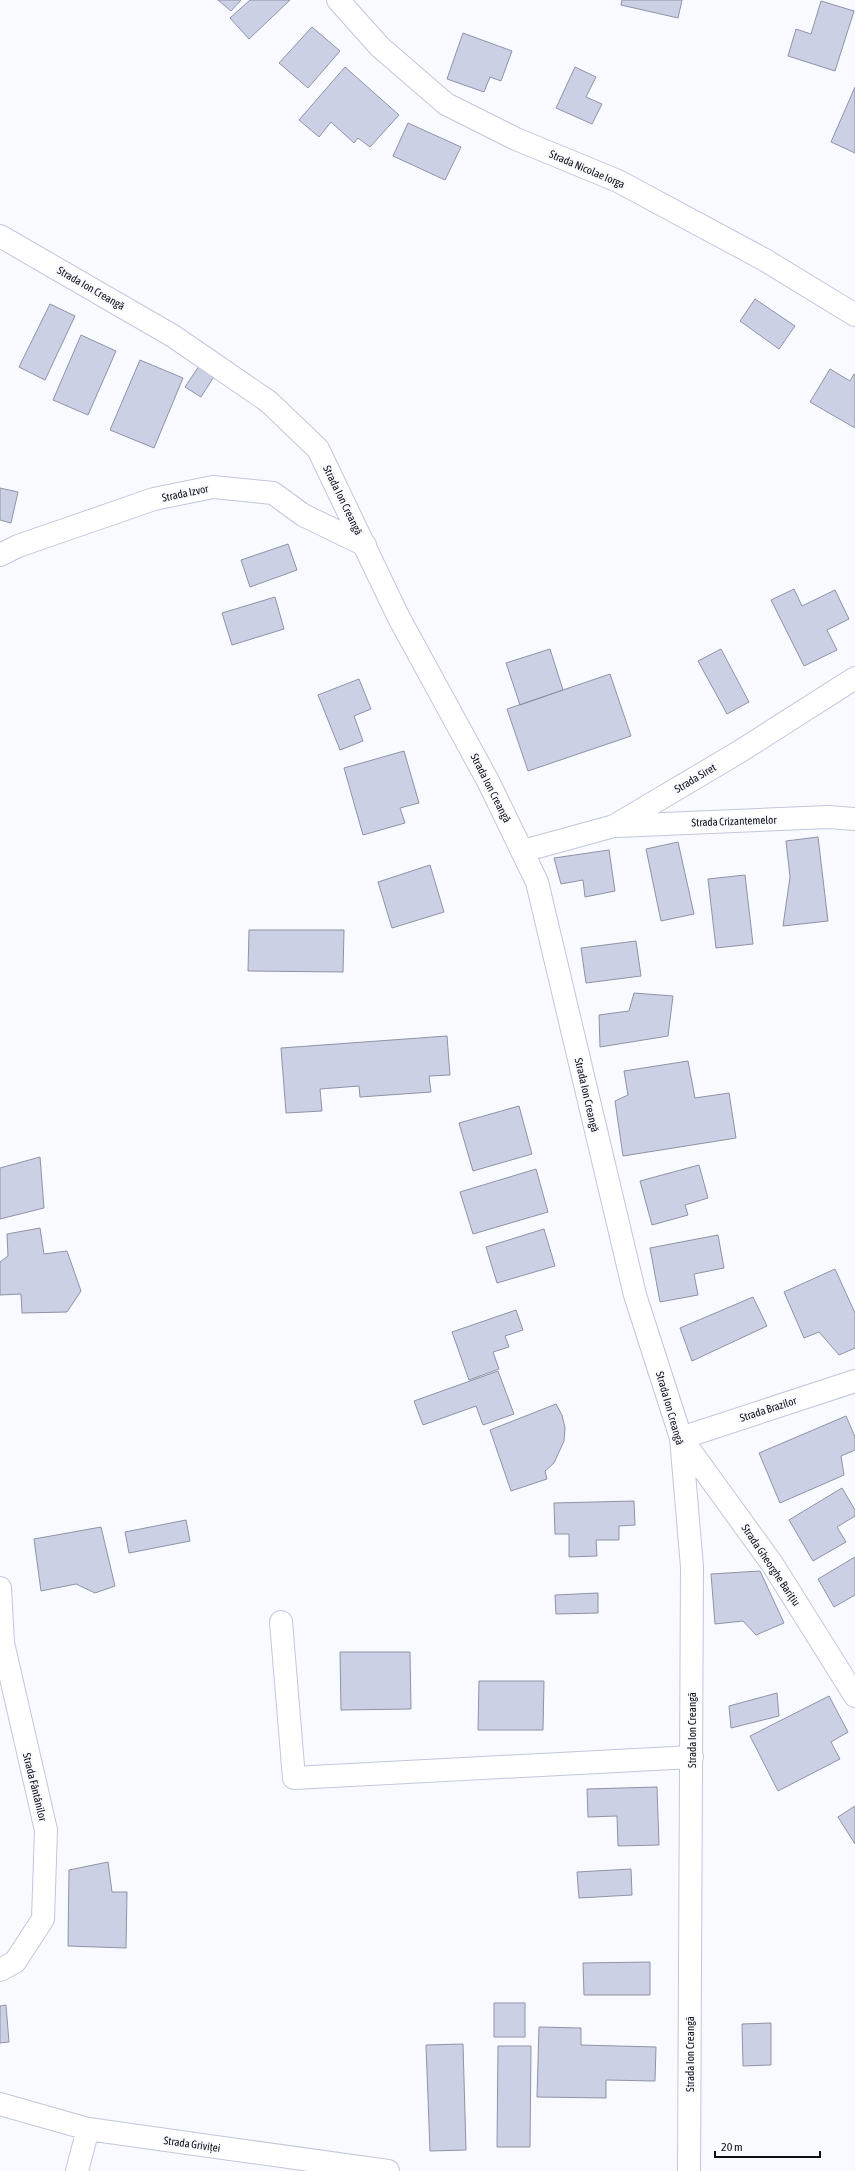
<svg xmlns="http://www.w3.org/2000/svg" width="855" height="2171" font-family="'Asap Condensed',sans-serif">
  <rect width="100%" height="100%" fill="#f9faff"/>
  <path fill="#cbd0e4" stroke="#8e93a6" d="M 218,0 L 241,0 L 231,11 Z
    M 250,0 L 290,0 L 249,39 L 230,18 Z
    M 622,0 L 682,0 L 678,18 L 621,5 Z
    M 821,1 L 854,11 L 835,71 L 788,56 L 796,29 L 811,34 Z
    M 312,27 L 340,51 L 308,88 L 279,63 Z
    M 463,33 L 512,51 L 501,81 L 490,77 L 484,92 L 447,79 Z
    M 345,67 L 399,115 L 370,147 L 358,138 L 354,143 L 331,122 L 319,137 L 299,120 Z
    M 575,67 L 596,77 L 586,97 L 602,104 L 592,124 L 556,108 Z
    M 855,87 L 855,153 L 831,142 Z
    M 408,123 L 461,147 L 445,180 L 393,156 Z
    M 755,299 L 795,326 L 779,349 L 740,321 Z
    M 50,304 L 75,316 L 45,380 L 19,367 Z
    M 81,335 L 116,351 L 88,415 L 53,400 Z
    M 140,360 L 183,378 L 154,448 L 110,430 Z
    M 199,366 L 215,375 L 201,397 L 185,387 Z
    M 830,369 L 850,381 L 854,374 L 855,375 L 855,428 L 810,402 Z
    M 0,488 L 18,492 L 11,523 L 0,520 Z
    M 288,544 L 297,570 L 250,587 L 241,560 Z
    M 794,589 L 802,606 L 835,590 L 849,619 L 827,630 L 837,650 L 804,666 L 771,600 Z
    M 275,597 L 284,629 L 232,645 L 222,613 Z
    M 550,649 L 563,690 L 520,705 L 506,663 Z
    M 721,649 L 749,702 L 727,714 L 698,661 Z
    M 610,674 L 631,736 L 528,771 L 507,709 Z
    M 359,679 L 371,709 L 354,716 L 363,741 L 340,750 L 318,695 Z
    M 404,751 L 419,803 L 400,808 L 405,823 L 363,835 L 344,768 Z
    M 818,837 L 828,921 L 783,926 L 790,877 L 786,841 Z
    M 678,842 L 694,914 L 661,921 L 646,849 Z
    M 609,850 L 615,891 L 585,897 L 583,880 L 561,884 L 554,858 Z
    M 430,865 L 444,912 L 392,928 L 378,882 Z
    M 745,875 L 753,944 L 716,948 L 708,879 Z
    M 249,930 L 344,930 L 343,972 L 248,971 Z
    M 636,941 L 641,976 L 586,983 L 581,948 Z
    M 634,993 L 673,996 L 668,1036 L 600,1047 L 599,1015 L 629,1011 Z
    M 447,1036 L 450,1075 L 429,1076 L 431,1092 L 360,1097 L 359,1086 L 320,1089 L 322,1111 L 286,1113 L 281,1048 Z
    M 688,1061 L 695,1098 L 729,1093 L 736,1138 L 623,1156 L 615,1101 L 628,1095 L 624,1071 Z
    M 519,1106 L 532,1154 L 473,1171 L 459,1123 Z
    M 40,1157 L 44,1208 L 0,1219 L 0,1168 Z
    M 699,1165 L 708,1198 L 685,1205 L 688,1215 L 652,1225 L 640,1181 Z
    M 536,1169 L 548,1212 L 473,1234 L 460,1192 Z
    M 40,1228 L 44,1254 L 67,1251 L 81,1291 L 67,1312 L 22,1313 L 21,1294 L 0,1295 L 0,1262 L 8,1256 L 7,1234 Z
    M 544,1229 L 555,1266 L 497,1283 L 486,1247 Z
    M 718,1235 L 724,1268 L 694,1274 L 698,1295 L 660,1302 L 650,1248 Z
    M 835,1269 L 855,1313 L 855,1348 L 839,1355 L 819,1332 L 804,1338 L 784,1292 Z
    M 753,1297 L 767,1326 L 692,1361 L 680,1328 Z
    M 516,1310 L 523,1330 L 505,1336 L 509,1347 L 493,1352 L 499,1369 L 469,1380 L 452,1332 Z
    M 498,1371 L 514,1414 L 483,1425 L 476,1406 L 423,1425 L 414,1401 Z
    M 556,1404 L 562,1415 L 565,1428 L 564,1441 L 554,1463 L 545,1471 L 547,1479 L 511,1491 L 490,1430 Z
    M 846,1416 L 855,1437 L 855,1450 L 841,1456 L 844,1475 L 780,1503 L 759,1453 Z
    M 842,1488 L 855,1510 L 855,1516 L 837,1527 L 846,1542 L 813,1561 L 789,1520 Z
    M 634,1501 L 635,1525 L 619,1526 L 619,1540 L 596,1540 L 597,1556 L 569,1557 L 569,1534 L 555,1534 L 554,1503 Z
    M 186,1520 L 190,1541 L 129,1553 L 125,1532 Z
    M 101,1527 L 115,1586 L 95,1593 L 76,1584 L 41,1591 L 34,1539 Z
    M 855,1557 L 855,1595 L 834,1607 L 818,1579 Z
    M 760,1571 L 784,1623 L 756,1635 L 743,1621 L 715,1624 L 711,1574 Z
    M 598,1593 L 598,1613 L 556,1614 L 555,1595 Z
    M 340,1652 L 410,1652 L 411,1709 L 341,1710 Z
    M 479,1681 L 544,1681 L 543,1730 L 478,1730 Z
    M 777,1693 L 779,1716 L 731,1728 L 729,1706 Z
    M 829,1696 L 848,1732 L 831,1742 L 840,1759 L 778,1791 L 750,1736 Z
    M 657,1787 L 659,1845 L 618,1846 L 617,1816 L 588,1817 L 587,1789 Z
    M 855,1806 L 855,1844 L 838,1817 Z
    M 108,1862 L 112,1892 L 127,1892 L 126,1948 L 68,1946 L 69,1870 Z
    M 631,1869 L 632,1895 L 579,1898 L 577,1872 Z
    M 650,1962 L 650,1995 L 584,1995 L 583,1963 Z
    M 494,2003 L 525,2003 L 525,2037 L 494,2037 Z
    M 6,2005 L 9,2042 L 0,2043 L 0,2006 Z
    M 771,2023 L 771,2065 L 743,2066 L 742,2024 Z
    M 539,2027 L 581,2028 L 581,2045 L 656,2047 L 655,2081 L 606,2080 L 606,2098 L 537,2097 Z
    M 463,2044 L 466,2150 L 430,2151 L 426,2045 Z
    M 498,2046 L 531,2046 L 530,2147 L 497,2147 Z"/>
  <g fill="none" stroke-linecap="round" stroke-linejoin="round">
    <g stroke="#c1c6db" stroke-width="24">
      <path id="street" d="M 338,0 L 380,47 L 446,104 L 516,139 L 618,181 L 765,260 L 855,315
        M 0,236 L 173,336 L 269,402 L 318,449 L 399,618 L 488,781 L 537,882 L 635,1295 L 681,1438 L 692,1567 L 689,2171
        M 0,555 L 18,546 L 154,499 L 213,487 L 273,493 L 303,515 L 365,545
        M 617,826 L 828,817 L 855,819
        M 523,851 L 614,826 L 739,752 L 855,678
        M 681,1438 L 773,1565 L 855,1696
        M 681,1438 L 855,1381
        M 0,1588 L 3,1643 L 46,1830 L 43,1919 L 15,1962 L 0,1970
        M 281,1622 L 294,1778 L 692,1757
        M 0,2104 L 88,2129 L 388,2171
        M 77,2171 L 88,2129"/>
    </g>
    <use href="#street" stroke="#fff" stroke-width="22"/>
  </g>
  <g text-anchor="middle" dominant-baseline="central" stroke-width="4" stroke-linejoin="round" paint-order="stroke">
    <g font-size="11" fill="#0c0e14" stroke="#f9faff">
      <text transform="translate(587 169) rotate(23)">Strada Nicolae Iorga</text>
      <text transform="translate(91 288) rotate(30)">Strada Ion Creangă</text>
      <text transform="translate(185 493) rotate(-12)">Strada Izvor</text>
      <text transform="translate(343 500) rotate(64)">Strada Ion Creangă</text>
      <text transform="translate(695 778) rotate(-31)">Strada Siret</text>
      <text transform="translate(491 788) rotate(63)">Strada Ion Creangă</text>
      <text transform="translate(734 821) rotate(-2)">Strada Crizantemelor</text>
      <text transform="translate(587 1095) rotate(77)">Strada Ion Creangă</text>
      <text transform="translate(670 1408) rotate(74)">Strada Ion Creangă</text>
      <text transform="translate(768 1409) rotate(-18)">Strada Brazilor</text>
      <text transform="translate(771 1565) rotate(56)">Strada Gheorghe Barițiu</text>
      <text transform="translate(692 1730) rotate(-90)">Strada Ion Creangă</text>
      <text transform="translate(35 1787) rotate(76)">Strada Fântânilor</text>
      <text transform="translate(690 2054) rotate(-90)">Strada Ion Creangă</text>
      <text transform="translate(192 2144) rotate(8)">Strada Griviței</text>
    </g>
  </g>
  <path d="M715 2151v6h105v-6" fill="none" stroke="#0c0e14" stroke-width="2"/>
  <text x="721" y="2151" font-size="12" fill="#0c0e14" stroke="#f9faff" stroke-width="3" paint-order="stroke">20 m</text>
</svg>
